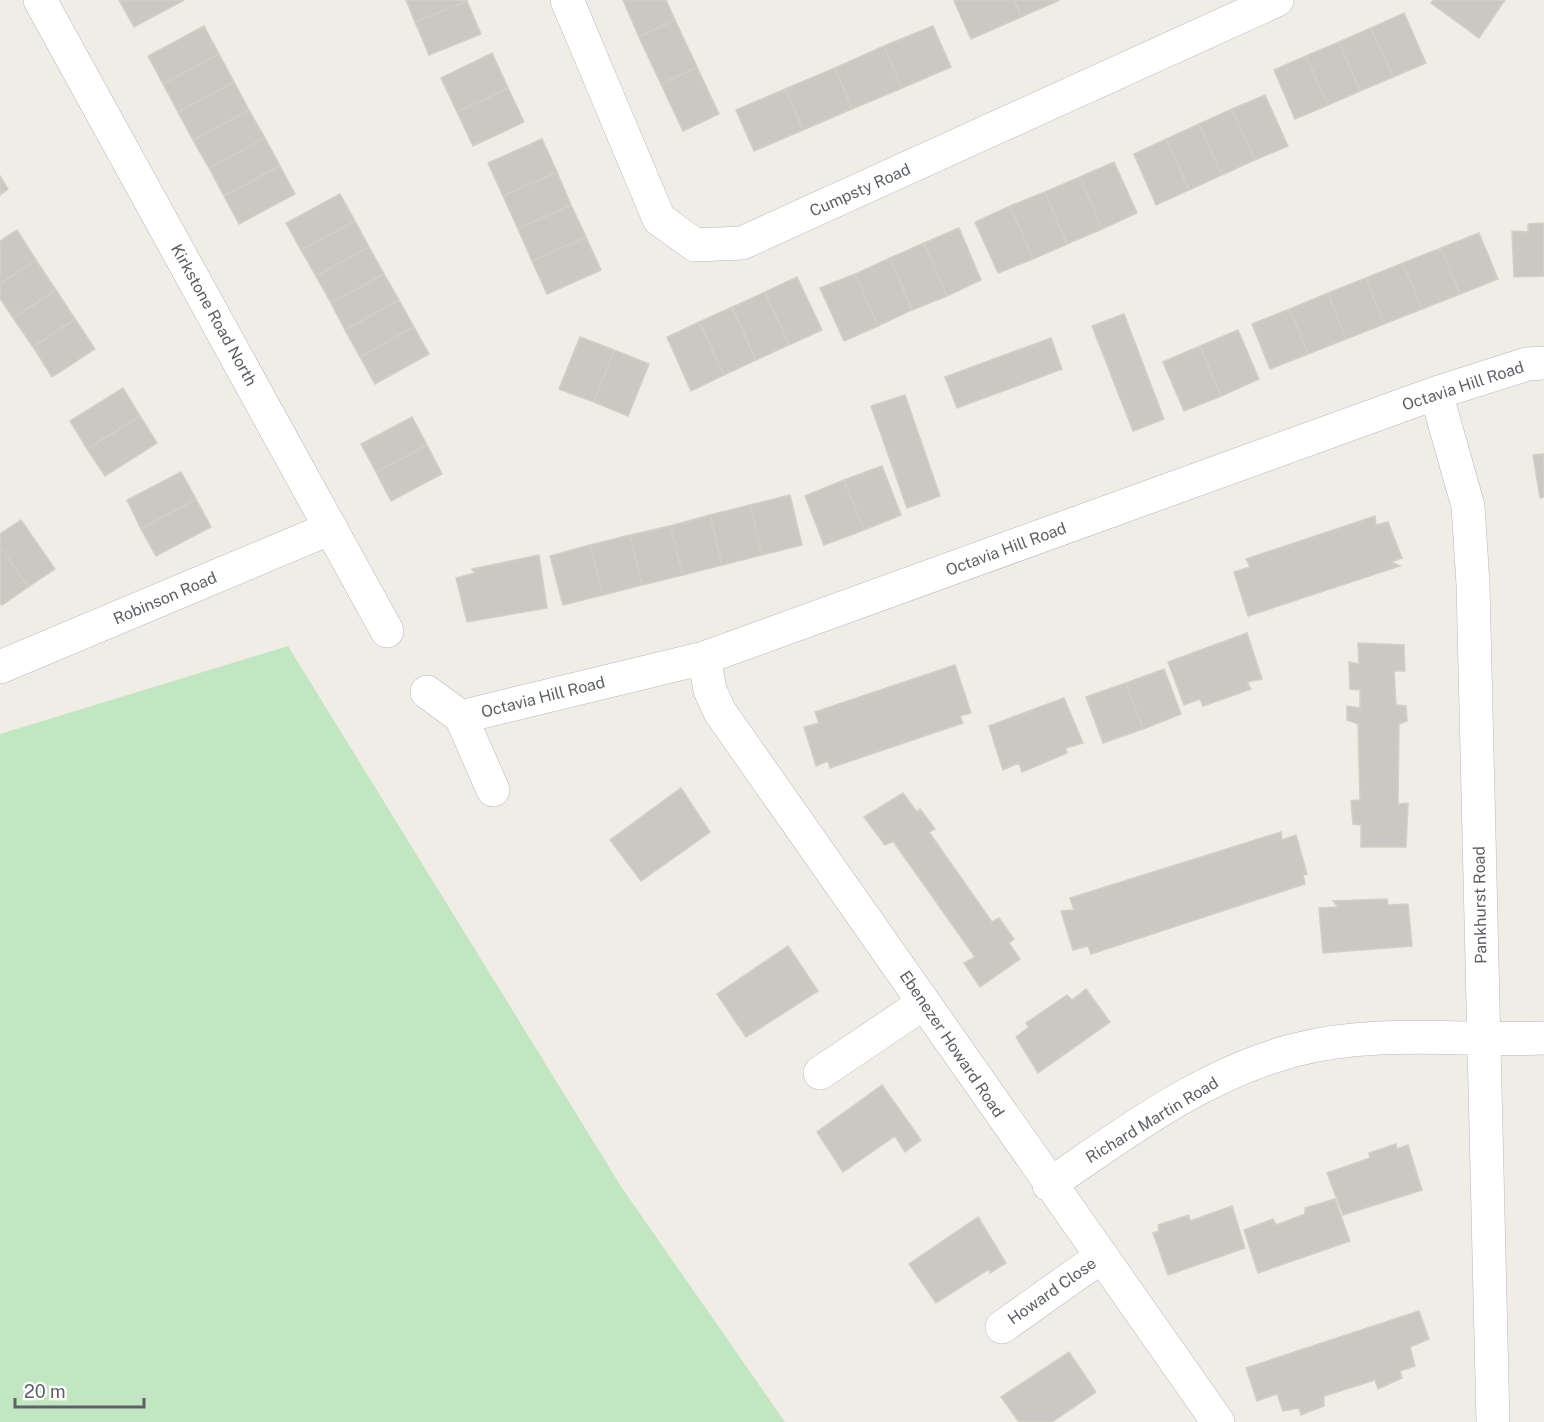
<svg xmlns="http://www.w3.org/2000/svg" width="1544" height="1422" font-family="'Public Sans',sans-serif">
  <rect width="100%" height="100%" fill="#efede5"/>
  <path fill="#c2e6c2" d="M 288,646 L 622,1188 L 785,1422 L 0,1422 L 0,734 Z"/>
  <path fill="#cac8c2" stroke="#d4cfc4" stroke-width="1.5" d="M 119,0 L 184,0 L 134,27 Z
    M 406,0 L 467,0 L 467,1 L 415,22 Z
    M 623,0 L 666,0 L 675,20 L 639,37 Z
    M 957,0 L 1014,0 L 1021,17 L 971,39 L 954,1 Z
    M 1014,0 L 1060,0 L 1021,17 Z
    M 1433,0 L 1505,0 L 1479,38 L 1431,3 Z
    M 467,1 L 481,34 L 429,55 L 415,22 Z
    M 1404,13 L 1426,63 L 1393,77 L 1371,28 Z
    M 675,20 L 697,67 L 661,84 L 639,37 Z
    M 204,26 L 219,54 L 163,84 L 148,56 Z
    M 933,26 L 951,67 L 902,88 L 884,46 Z
    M 1371,28 L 1393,77 L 1360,91 L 1339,42 Z
    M 1339,42 L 1360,91 L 1328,105 L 1306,56 Z
    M 884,46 L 902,88 L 852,109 L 835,68 Z
    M 492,53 L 508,88 L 457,112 L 441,78 Z
    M 219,54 L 234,82 L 178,112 L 163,84 Z
    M 1306,56 L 1328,105 L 1295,119 L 1274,70 Z
    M 697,67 L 719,114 L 683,131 L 661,84 Z
    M 835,68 L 852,109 L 803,130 L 785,89 Z
    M 234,82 L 249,110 L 193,140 L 178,112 Z
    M 508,88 L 524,122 L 473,146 L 457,112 Z
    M 785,89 L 803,130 L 754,151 L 736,110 Z
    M 1265,95 L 1288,146 L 1255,160 L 1232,109 Z
    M 1232,109 L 1255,160 L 1222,175 L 1199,124 Z
    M 249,110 L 265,138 L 209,168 L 193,140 Z
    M 1199,124 L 1222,175 L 1189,190 L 1166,139 Z
    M 265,138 L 280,166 L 224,196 L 209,168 Z
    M 542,139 L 557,172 L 503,196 L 488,163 Z
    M 1166,139 L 1189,190 L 1156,205 L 1134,154 Z
    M 1114,162 L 1137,213 L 1102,229 L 1080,177 Z
    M 280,166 L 295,194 L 239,224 L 224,196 Z
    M 557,172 L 571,205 L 518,229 L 503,196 Z
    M 0,176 L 8,189 L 0,195 Z
    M 1080,177 L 1102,229 L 1067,244 L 1045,192 Z
    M 1045,192 L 1067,244 L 1033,259 L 1010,206 Z
    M 340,194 L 355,221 L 301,250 L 286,223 Z
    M 571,205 L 586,237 L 532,261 L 518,229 Z
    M 1010,206 L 1033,259 L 998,273 L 975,222 Z
    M 355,221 L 369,247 L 316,276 L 301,250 Z
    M 1544,223 L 1544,276 L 1514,277 L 1512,231 L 1528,232 L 1528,224 Z
    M 959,228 L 981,280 L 947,296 L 924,243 Z
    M 17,230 L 36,260 L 0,284 L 0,241 Z
    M 1479,233 L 1498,279 L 1460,294 L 1441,248 Z
    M 586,237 L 601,270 L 547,294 L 532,261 Z
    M 924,243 L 947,296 L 912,310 L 890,258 Z
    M 369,247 L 384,274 L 331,303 L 316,276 Z
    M 1441,248 L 1460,294 L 1422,309 L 1403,263 Z
    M 890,258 L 912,310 L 878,326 L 855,274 Z
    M 36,260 L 56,290 L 13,318 L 0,298 L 0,284 Z
    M 1403,263 L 1422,309 L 1384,324 L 1366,278 Z
    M 384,274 L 399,300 L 345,330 L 331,303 Z
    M 855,274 L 878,326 L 844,341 L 820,288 Z
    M 797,277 L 822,330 L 789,345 L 765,292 Z
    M 1366,278 L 1384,324 L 1346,339 L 1328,293 Z
    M 56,290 L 75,319 L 33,347 L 13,318 Z
    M 765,292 L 789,345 L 756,360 L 732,307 Z
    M 1328,293 L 1346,339 L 1308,354 L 1290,309 Z
    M 399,300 L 414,327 L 360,357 L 345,330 Z
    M 732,307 L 756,360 L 724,375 L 699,322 Z
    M 1290,309 L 1308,354 L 1270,369 L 1252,324 Z
    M 1124,314 L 1164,419 L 1133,431 L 1092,326 Z
    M 75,319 L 95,349 L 52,377 L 33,347 Z
    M 699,322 L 724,375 L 691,391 L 667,337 Z
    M 414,327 L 429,354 L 375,384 L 360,357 Z
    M 1238,330 L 1259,379 L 1221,396 L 1200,346 Z
    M 580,337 L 614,350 L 594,402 L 559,389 Z
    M 1051,338 L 1062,369 L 957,408 L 945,377 Z
    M 1200,346 L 1221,396 L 1184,411 L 1163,362 Z
    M 614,350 L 649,364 L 628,416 L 594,402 Z
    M 123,388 L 140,416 L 87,449 L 70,421 Z
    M 905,395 L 940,496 L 907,508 L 871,406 Z
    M 140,416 L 157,443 L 105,476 L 87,449 Z
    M 412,417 L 427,445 L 376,472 L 361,444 Z
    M 427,445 L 442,474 L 391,501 L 376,472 Z
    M 1544,454 L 1544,497 L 1540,498 L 1533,455 Z
    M 882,466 L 901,515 L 864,530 L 844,480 Z
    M 181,472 L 196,499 L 141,529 L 127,500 Z
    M 844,480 L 864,530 L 824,545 L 805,496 Z
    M 790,495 L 802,545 L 762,555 L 750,505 Z
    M 196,499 L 211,527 L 156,556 L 141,529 Z
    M 750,505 L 762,555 L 722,565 L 710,515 Z
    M 710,515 L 722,565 L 683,575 L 670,526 Z
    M 1375,516 L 1376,525 L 1388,522 L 1402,558 L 1391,562 L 1400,566 L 1248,616 L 1234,572 L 1250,567 L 1246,559 Z
    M 21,520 L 55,569 L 28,587 L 0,546 L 0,534 Z
    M 670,526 L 683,575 L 642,585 L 630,535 Z
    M 630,535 L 642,585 L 603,595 L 590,545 Z
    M 590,545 L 603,595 L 563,605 L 550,556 Z
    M 0,546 L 28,587 L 2,605 L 0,603 Z
    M 539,555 L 547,608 L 467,622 L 456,578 L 475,573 L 472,569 Z
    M 1247,633 L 1262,679 L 1247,682 L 1251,689 L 1203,706 L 1200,699 L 1184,705 L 1168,662 Z
    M 1358,643 L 1404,645 L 1405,671 L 1394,671 L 1396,705 L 1406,706 L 1407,721 L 1399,724 L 1398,804 L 1408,803 L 1406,847 L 1361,847 L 1361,825 L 1353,824 L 1351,801 L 1360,800 L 1358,724 L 1347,720 L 1347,706 L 1360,708 L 1360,690 L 1350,689 L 1349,662 L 1359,664 Z
    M 955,665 L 971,713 L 960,716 L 963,723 L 830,768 L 828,761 L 816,766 L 804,727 L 819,723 L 815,712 Z
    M 1164,669 L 1181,714 L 1143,729 L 1126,683 Z
    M 1126,683 L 1143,729 L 1103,743 L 1086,697 Z
    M 1064,698 L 1083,743 L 1066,748 L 1067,753 L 1022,772 L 1019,763 L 1003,770 L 989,726 Z
    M 681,788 L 710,832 L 641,881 L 610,840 Z
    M 903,793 L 917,812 L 920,809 L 935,829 L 929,832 L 992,922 L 999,918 L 1014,939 L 1009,943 L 1020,959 L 980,987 L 964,963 L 975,957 L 893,841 L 885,845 L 864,817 Z
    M 1281,832 L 1282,840 L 1296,835 L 1307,874 L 1303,875 L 1305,884 L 1091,954 L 1088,946 L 1073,950 L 1061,911 L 1074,910 L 1070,898 Z
    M 1387,899 L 1388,905 L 1408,904 L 1412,946 L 1323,953 L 1319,908 L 1338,907 L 1333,901 Z
    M 788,946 L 818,991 L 746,1037 L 717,994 Z
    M 1086,989 L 1110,1022 L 1038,1073 L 1016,1037 L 1029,1027 L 1026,1023 L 1067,995 L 1072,1000 Z
    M 882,1085 L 921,1140 L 905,1152 L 895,1136 L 843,1172 L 817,1132 Z
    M 1396,1144 L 1397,1149 L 1408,1145 L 1422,1190 L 1343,1215 L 1327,1173 L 1370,1158 L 1369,1153 Z
    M 1335,1199 L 1350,1241 L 1258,1273 L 1244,1230 L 1273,1219 L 1276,1225 L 1305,1214 L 1305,1208 Z
    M 1232,1206 L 1245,1248 L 1168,1275 L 1153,1233 L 1159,1231 L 1158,1225 L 1189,1215 L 1190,1221 Z
    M 978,1217 L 1006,1263 L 990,1273 L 989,1269 L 936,1303 L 909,1264 Z
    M 1419,1311 L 1429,1339 L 1410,1347 L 1415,1366 L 1400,1371 L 1402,1378 L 1378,1389 L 1375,1380 L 1324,1396 L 1324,1406 L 1301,1415 L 1299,1408 L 1283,1411 L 1277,1394 L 1257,1401 L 1246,1368 Z
    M 1069,1352 L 1096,1392 L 1052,1422 L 1019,1422 L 1001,1397 Z"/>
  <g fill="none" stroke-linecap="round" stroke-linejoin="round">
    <g stroke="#b6b8bc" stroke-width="34">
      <path id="minor" d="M 40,0 L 387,631
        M 567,0 L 659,219 L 695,245 L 742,243 L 1277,0
        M 1436,393 L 1468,506 L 1473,584 L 1493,1422
        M 704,658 L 710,690 L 720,712 L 1218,1422
        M 0,667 L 331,528
        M 427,692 L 461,717 L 493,790
        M 461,717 L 704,658 L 1436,393 L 1527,364 L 1544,363
        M 820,1073 L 924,1003
        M 1049,1185 C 1126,1132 1203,1074 1295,1050 C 1375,1029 1462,1041 1544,1038
        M 1002,1327 L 1102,1256"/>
    </g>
    <use href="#minor" stroke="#fff" stroke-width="33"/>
  </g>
  <g text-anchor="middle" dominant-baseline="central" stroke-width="4.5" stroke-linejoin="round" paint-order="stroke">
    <g font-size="16" fill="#5d6166" stroke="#fff">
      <text transform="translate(860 190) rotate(-24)">Cumpsty Road</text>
      <text transform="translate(214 315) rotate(61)">Kirkstone Road North</text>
      <text transform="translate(1463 386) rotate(-18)">Octavia Hill Road</text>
      <text transform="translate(1006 549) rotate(-20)">Octavia Hill Road</text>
      <text transform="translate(165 598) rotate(-23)">Robinson Road</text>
      <text transform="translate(543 697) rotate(-14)">Octavia Hill Road</text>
      <text transform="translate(1480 905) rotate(-91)">Pankhurst Road</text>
      <text transform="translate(952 1044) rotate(56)">Ebenezer Howard Road</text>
      <text transform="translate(1152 1120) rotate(-31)">Richard Martin Road</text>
      <text transform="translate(1052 1291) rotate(-35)">Howard Close</text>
    </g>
  </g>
  <path d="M15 1398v9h129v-9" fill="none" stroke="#5d6166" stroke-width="3"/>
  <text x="24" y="1398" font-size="18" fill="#5d6166" stroke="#ffffff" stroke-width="4.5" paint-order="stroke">20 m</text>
</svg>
